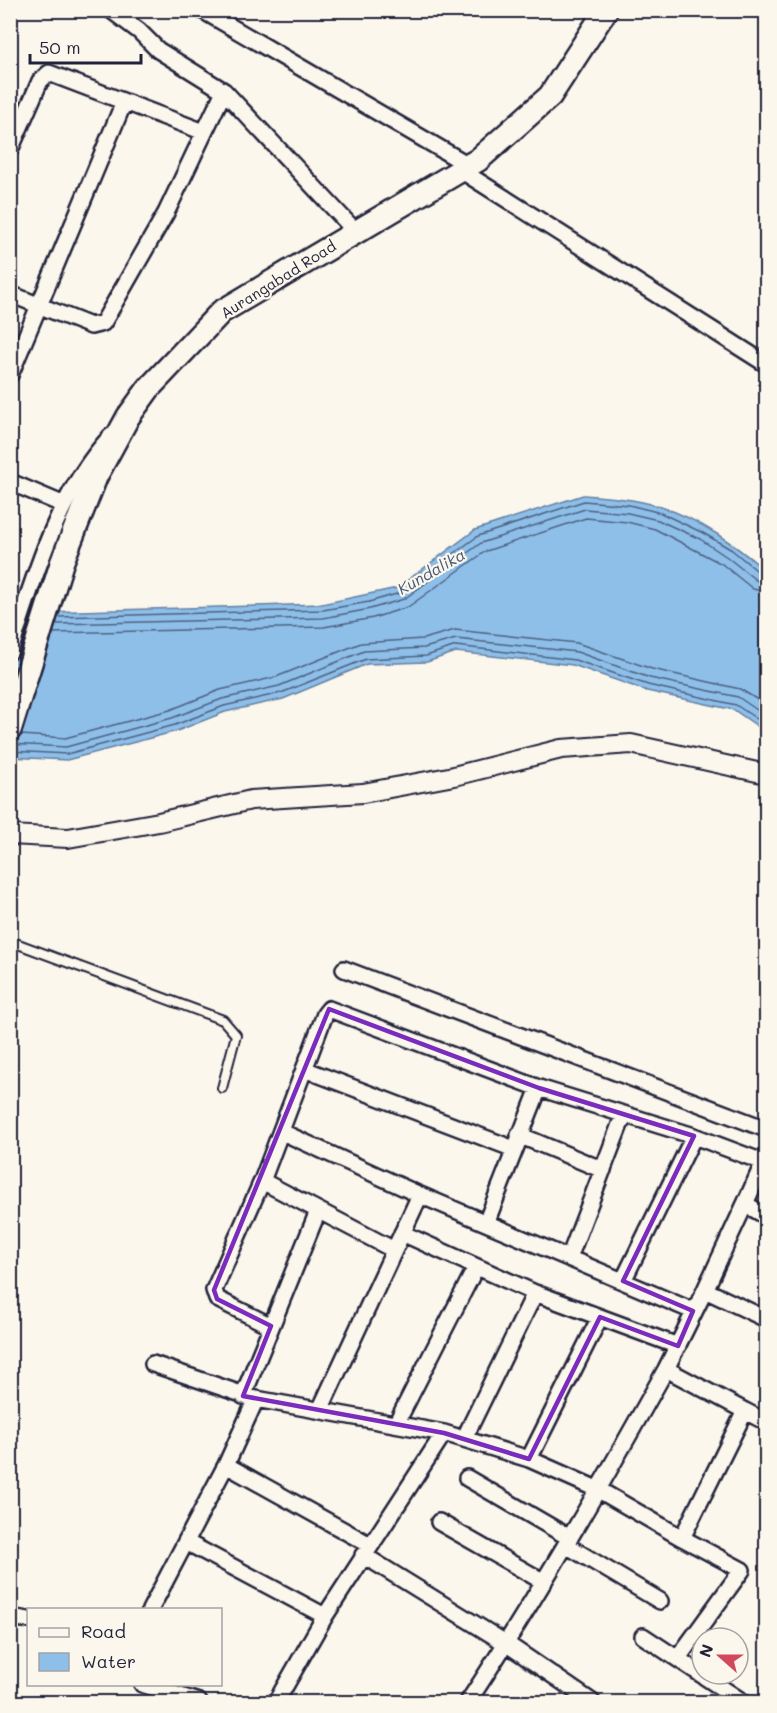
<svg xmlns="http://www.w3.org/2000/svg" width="777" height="1713" font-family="Mali,sans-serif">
  <rect width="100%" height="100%" fill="#fbf7ec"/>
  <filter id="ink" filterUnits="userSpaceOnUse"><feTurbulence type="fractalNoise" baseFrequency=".0167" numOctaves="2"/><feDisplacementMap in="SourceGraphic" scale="12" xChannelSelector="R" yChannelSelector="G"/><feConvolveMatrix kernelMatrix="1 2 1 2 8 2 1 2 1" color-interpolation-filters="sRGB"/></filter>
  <g filter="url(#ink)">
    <path fill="#8ebfe9" stroke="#6380a3" stroke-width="1.5" d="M 583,495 C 609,497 636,499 661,507 C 700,519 735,545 766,571 L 766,732 L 734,710 L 647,691 L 573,665 L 456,652 L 427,662 L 367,664 L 283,699 L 225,712 L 177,731 L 67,760 L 11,757 L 10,613 L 322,604 L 397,588 L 475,530 Z"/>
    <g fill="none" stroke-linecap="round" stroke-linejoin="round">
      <path stroke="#4d6181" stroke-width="1.5" d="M 58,617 L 323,610 L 369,602 L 400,593 L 478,536 L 584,501 L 629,505 L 661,513 L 703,533 L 732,550 L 761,574 L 766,575
        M 56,624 L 323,618 L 370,609 L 404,599 L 481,543 L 585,509 L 628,513 L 658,520 L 700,539 L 727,557 L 757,581 L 766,583
        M 53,633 L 324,627 L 373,618 L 408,607 L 486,551 L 586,518 L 627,522 L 655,529 L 722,564 L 753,589 L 766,592
        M 21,735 L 65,738 L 170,710 L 220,690 L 276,677 L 361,643 L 423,639 L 455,630 L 577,643 L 652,669 L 740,689 L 766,705
        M 10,744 L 66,747 L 172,718 L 222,699 L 279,686 L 364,651 L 424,648 L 456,639 L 577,652 L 650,678 L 738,697 L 766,716
        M 10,751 L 67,754 L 175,725 L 224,706 L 281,693 L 366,659 L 426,656 L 456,646 L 575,660 L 648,685 L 736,705 L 766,725"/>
      <g stroke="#22223b" stroke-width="12">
        <path id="service" d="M 10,941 L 223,1020 L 236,1035 L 222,1088"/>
      </g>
      <g stroke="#22223b" stroke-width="20">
        <path id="minor" d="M 111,10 L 139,31 L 158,50 L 224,91 L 356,232
          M 202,10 L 470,166
          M 10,150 L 40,81 L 49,73 L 204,132
          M 462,171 L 766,364
          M 10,294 L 91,326 L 103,323 L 166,213 L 224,91
          M 10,375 L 124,102
          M 10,482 L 62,504
          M 10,651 C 35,575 56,496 111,436
          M 344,969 L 766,1129
          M 304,1069 L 514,1149
          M 282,1132 L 420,1195 L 693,1311
          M 519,1135 L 603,1170
          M 262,1181 L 394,1250
          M 745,1204 L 766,1157
          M 766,1216 L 745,1204 L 705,1290 L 766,1319
          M 486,1223 L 539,1088
          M 402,1233 L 535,1293 L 678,1346
          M 569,1258 L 624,1114
          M 623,1281 L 694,1136
          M 271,1326 L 217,1299 L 214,1290 L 262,1181 L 325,1014 L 329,1009 L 539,1088 L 694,1136 L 763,1162
          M 153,1364 L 256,1399 L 444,1433 L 529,1459 L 599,1490 L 682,1538
          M 243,1396 L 318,1211
          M 320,1410 L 420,1195
          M 745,1411 L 766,1422
          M 396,1424 L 476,1267
          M 464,1439 L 535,1293
          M 529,1459 L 600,1317
          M 226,1465 L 370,1545
          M 467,1478 L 570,1538
          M 439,1522 L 544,1582
          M 186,1542 L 325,1616
          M 566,1545 L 660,1601
          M 363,1555 L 507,1644 L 592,1702
          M 150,1610 L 226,1465 L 256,1399
          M 10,1617 L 28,1620
          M 643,1636 L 743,1702
          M 678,1658 L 742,1570 L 682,1538 L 745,1411 L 666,1369 L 705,1290
          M 142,1684 L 199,1702
          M 276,1702 L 325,1616 L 444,1433
          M 468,1702 C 539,1594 603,1482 666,1369"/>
      </g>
      <g stroke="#22223b" stroke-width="22">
        <path id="tertiary" d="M 10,835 L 68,838 L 159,822 L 251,800 L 363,793 L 454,776 L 561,749 L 631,744 L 766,774"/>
      </g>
      <g stroke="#22223b" stroke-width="27">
        <path id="primary" d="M 10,729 L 62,562 L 96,476 L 128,417 L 149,388 L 221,312 L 478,160 L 550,96 L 606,10"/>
      </g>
      <use href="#service" stroke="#fbf7ec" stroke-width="8"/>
      <use href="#minor" stroke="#fbf7ec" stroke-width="15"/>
      <use href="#tertiary" stroke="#fbf7ec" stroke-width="18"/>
      <use href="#primary" stroke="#fbf7ec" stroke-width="22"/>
    </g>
  </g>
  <path fill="none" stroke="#7b2cbf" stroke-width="4.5" stroke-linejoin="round" d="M 329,1009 L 539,1088 L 694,1136 L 623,1281 L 693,1311 L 678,1346 L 600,1317 L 529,1459 L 444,1433 L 243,1396 L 271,1326 L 217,1299 L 214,1290 Z"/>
  <g text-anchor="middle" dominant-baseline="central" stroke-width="4.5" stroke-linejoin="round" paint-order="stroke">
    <g font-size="15" fill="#22223b" stroke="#fbf7ec">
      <text transform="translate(278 279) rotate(-32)">Aurangabad Road</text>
    </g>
    <g font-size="16" font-style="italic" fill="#485978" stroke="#fbf7ec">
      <text transform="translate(431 571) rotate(-30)">Kundalika</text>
    </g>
  </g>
  <rect width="777" height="1713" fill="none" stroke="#fbf7ec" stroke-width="36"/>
  <rect x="18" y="18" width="741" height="1677" fill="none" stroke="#22223b" stroke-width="2" filter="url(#ink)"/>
  <rect x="27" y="1608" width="195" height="78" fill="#fbf7ec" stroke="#a4a2a5" stroke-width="1.5"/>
  <rect x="39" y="1628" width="30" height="9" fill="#fbf7ec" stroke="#a4a2a5" stroke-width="1.5"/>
  <text x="81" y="1638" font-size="18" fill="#22223b">Road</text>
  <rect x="39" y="1653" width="30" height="18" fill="#8ebfe9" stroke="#a4a2a5" stroke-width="1.5"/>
  <text x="81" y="1668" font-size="18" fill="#22223b">Water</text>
  <g transform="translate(720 1656) rotate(291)"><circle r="28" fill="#fbf7ec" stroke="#a4a2a5" stroke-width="1.5"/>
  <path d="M0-4.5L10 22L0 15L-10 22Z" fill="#d1495b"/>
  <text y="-9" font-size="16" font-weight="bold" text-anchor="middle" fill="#22223b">N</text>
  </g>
  <path d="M30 54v9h111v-9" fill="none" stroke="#22223b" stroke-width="3"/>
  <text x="39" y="54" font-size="18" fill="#22223b" stroke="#fbf7ec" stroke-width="4.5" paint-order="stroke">50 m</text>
</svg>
